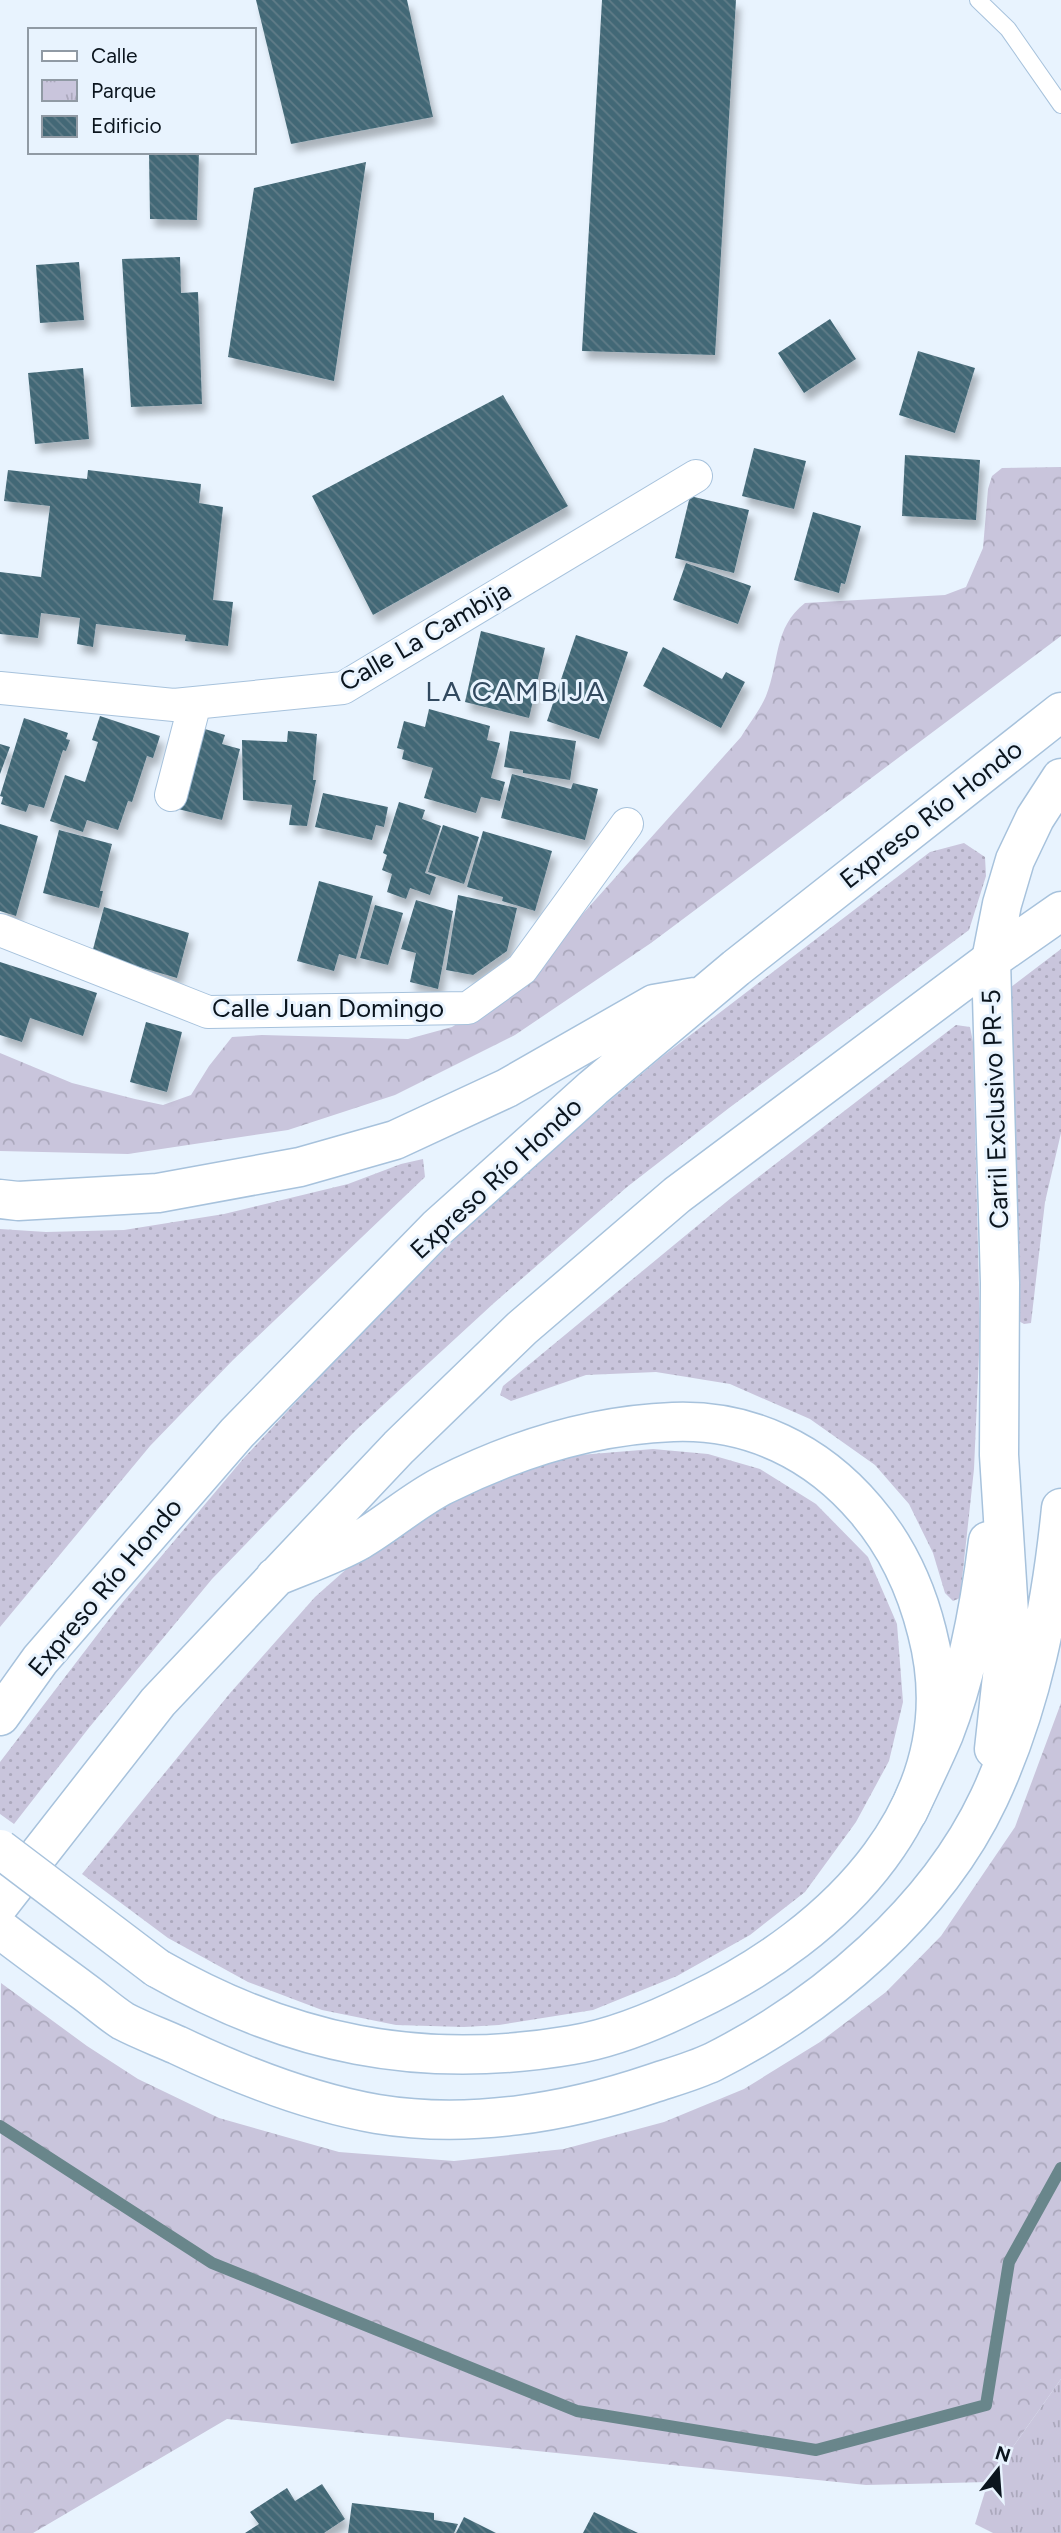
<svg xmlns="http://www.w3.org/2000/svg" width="1061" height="2533" font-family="Figtree,sans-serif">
  <defs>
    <pattern id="grass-dots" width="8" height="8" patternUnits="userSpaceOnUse" patternTransform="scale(1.75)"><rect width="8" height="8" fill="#c9c5dc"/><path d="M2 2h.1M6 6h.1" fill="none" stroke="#aba8bc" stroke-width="1.8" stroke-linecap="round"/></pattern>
    <pattern id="forest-crowns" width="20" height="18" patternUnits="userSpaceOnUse" patternTransform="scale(1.75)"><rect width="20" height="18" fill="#c9c5dc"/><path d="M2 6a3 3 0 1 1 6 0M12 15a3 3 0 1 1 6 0" fill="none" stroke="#aba8bc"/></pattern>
    <pattern id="park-tufts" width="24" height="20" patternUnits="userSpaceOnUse" patternTransform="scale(1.75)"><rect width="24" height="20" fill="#c9c5dc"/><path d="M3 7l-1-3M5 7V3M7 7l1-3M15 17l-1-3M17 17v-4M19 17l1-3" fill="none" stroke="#aba8bc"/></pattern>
    <pattern id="building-back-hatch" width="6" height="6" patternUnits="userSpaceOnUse" patternTransform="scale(1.75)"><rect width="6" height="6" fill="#436876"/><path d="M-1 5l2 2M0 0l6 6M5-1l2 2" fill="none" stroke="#607c88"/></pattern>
    <filter id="shadow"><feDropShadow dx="4.5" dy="8" stdDeviation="3.5" flood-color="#0004"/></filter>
  </defs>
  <rect width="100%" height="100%" fill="#e8f3fe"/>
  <path fill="url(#grass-dots)" d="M 964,843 L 985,857 L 986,876 L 969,930 L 729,1108 L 627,1187 L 494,1303 L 356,1430 L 212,1579 L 88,1729 L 14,1824 L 0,1814 L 0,1762 L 117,1609 L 243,1459 L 349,1345 L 484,1210 L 575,1130 L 663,1056 L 930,852 Z
    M 1061,949 L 1061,1133 L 1045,1202 L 1031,1323 L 1024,1324 L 1017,1320 L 1011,987 Z
    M 956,1025 L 970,1027 L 973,1042 L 980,1331 L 974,1469 L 960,1598 L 953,1601 L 945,1593 L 933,1553 L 909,1504 L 875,1465 L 810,1419 L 730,1384 L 656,1372 L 586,1375 L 511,1401 L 500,1395 L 503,1386 L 731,1198 Z
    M 423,1159 L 425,1177 L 233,1360 L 150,1446 L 0,1627 L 0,1229 L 46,1232 L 124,1230 L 224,1214 L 348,1184 L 401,1164 Z
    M 653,1449 L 708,1454 L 760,1469 L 816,1504 L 868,1557 L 897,1624 L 903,1702 L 889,1761 L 856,1822 L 805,1892 L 750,1935 L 677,1976 L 593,2010 L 499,2025 L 464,2027 L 396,2025 L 322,2010 L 248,1982 L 168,1938 L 82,1874 L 231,1692 L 315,1597 L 378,1541 L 506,1474 L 580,1455 Z"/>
  <path fill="url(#forest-crowns)" d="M 1061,467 L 1061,636 L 651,943 L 515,1035 L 395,1095 L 288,1130 L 128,1154 L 0,1151 L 0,1053 L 72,1083 L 135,1099 L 163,1105 L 191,1095 L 209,1066 L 232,1037 L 262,1035 L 408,1039 L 452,1027 L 520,984 L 741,737 C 749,724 760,710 766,696 C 780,661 773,628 805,603 L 945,595 L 966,587 L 983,548 L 988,489 L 992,476 L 1002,468 Z
    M 1061,1703 L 1061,2379 L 988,2482 L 866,2485 L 227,2419 L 33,2533 L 0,2533 L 1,1983 L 87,2046 L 138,2079 L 219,2118 L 339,2152 L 454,2161 L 564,2149 L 664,2122 L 744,2089 L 820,2042 L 886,1992 L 941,1936 L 1015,1827 Z"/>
  <path fill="url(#park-tufts)" d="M 1061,2379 L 1061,2533 L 993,2533 L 975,2524 L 988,2482 Z"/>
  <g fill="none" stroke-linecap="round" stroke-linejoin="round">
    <path stroke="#69868b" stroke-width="12" d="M 0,2126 L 212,2263 L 577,2411 L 816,2450 L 986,2405 L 1009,2262 L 1061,2168"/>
  </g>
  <path fill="url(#building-back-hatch)" filter="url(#shadow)" d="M 256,0 L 407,0 L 433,117 L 291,144 Z
    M 602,0 L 736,0 L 715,355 L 582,351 Z
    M 149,152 L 199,152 L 197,220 L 150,219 Z
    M 366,162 L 334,381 L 228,357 L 254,188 Z
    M 180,257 L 181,293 L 198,292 L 202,404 L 131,407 L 122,259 Z
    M 79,262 L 84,320 L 40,323 L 36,265 Z
    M 830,319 L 856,359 L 804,393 L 778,353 Z
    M 918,351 L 975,368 L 955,433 L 899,415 Z
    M 83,368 L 89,439 L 35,444 L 28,373 Z
    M 503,395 L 568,506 L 373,615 L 312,496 Z
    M 754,448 L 806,461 L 794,509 L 742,496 Z
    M 905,455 L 980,460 L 976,520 L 902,516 Z
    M 8,470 L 87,479 L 88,470 L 201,484 L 199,503 L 223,507 L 213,600 L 233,602 L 228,646 L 185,641 L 186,635 L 96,624 L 93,647 L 77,644 L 80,618 L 41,613 L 38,638 L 0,634 L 0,572 L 41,577 L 50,506 L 4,501 Z
    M 690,496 L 749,510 L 734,573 L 675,558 Z
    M 813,512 L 861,526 L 845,584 L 841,583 L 839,593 L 794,580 Z
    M 686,563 L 751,586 L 738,624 L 673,600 Z
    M 481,631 L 545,648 L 529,718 L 465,702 Z
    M 576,635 L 628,652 L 599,739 L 547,721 Z
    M 663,647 L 722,679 L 726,672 L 745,682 L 721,728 L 643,686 Z
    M 429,709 L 490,726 L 487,740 L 500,743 L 491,778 L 505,782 L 500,801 L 481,797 L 476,813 L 424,798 L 433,768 L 402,759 L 404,750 L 397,748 L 404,721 L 425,727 Z
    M 100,716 L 160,736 L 153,758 L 147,756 L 132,802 L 128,801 L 118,830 L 87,820 L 83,832 L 50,821 L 65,775 L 85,782 L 98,742 L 92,740 Z
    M 24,718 L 68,733 L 66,739 L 70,740 L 66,751 L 63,750 L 44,808 L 29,804 L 26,812 L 1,804 L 3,797 L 0,796 Z
    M 198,727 L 225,735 L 222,744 L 240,749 L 222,820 L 178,809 Z
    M 288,731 L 317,734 L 313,780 L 316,780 L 307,826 L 289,825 L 292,805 L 243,800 L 242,740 L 287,742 Z
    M 510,731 L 576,741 L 570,780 L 523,773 L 523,770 L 504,767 Z
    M 0,744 L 10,747 L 0,774 Z
    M 512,774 L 571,789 L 573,783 L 598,789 L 585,840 L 501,818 Z
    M 323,793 L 388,807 L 384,827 L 376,825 L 372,840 L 315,827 Z
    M 399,802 L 425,810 L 422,819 L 441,826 L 425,873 L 436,877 L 430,895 L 410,888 L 406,899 L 387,892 L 392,874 L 382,870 L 387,855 L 383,853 Z
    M 0,824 L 38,836 L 16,916 L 0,911 Z
    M 443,825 L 479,837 L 464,884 L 428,872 Z
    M 59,830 L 112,844 L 100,891 L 103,891 L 99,908 L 43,893 Z
    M 483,831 L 552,851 L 535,911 L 502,901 L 503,897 L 467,887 Z
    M 319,881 L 373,896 L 356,959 L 339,954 L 334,971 L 297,961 Z
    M 458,895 L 517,908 L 507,951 L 473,975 L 446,970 Z
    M 416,900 L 453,911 L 438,989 L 410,982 L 416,953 L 401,949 Z
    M 375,905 L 403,913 L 388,965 L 360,958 Z
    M 104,907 L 189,933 L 177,978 L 92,953 Z
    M 0,962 L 97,993 L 83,1036 L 30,1018 L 22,1042 L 0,1035 Z
    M 146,1022 L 182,1032 L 167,1092 L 130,1082 Z
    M 322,2484 L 345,2519 L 324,2533 L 245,2533 L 259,2524 L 250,2512 L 287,2488 L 295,2501 Z
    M 352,2503 L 434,2513 L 434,2520 L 458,2524 L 454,2533 L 348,2533 Z
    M 594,2512 L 638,2533 L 583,2533 Z
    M 464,2517 L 496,2533 L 456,2533 Z"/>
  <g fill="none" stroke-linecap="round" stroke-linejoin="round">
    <g stroke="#a7c2dc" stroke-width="18">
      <path id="service" d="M 978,0 L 1008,29 L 1061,105"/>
    </g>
    <g stroke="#a7c2dc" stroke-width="34">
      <path id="minor" d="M 0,688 L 174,705 L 343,688 L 696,476
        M 171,795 L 195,703
        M 0,930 L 208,1012 L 468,1008 L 522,969 L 627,824"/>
    </g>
    <g stroke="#a7c2dc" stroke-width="41">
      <path id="trunk" d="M 0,1904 L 158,1702 L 399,1447 L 522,1328 L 677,1195 L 991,960
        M 157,1968 C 290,2044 420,2071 572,2045 C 614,2038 655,2021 693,2002 C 835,1935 972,1803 927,1632 C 916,1588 896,1545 866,1510 C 817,1452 750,1419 673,1422 C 592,1425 516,1449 444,1485 C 414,1500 389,1523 360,1540 C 334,1555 303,1565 275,1577"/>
    </g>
    <g stroke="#a7c2dc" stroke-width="41">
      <path id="motorway" d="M 991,960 L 1061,911
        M 0,1199 L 18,1201 L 158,1193 L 300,1167 L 395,1140 L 507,1088 L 654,1004 L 695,997
        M 0,1716 L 40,1660 L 237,1433 L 437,1228 L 593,1088 L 736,968 L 1061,712
        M 994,1749 L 1009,1613 L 999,1455 L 1000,1283 L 991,960 L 1002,904 L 1015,860 L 1035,818 L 1061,778
        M 908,1812 C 920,1786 933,1760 944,1734 C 968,1673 980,1605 988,1541
        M 0,1929 C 27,1950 55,1970 82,1990 C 96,2000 109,2012 123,2021 C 140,2030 159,2037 177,2045 C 240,2075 308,2102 377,2114 C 468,2129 565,2113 651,2084 C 672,2077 694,2071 713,2062 C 824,2006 936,1911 989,1798 C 1032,1706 1051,1609 1061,1508"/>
    </g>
    <use href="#service" stroke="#fff" stroke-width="16"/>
    <use href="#minor" stroke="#fff" stroke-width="32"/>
    <use href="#trunk" stroke="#fff" stroke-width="38"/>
    <use href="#motorway" stroke="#fff" stroke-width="38"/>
    <g stroke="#a7c2dc" stroke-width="41" stroke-linecap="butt">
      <path id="trunk-bridge" d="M 0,1849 L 157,1968"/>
    </g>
    <use href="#trunk-bridge" stroke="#fff" stroke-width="38"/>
  </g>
  <g text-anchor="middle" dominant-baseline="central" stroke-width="6" stroke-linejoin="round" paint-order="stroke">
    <g font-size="26" fill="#0b151e" stroke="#e8f3fe">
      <text transform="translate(425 636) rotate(-30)">Calle La Cambija</text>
      <text transform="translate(931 814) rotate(-38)">Expreso Río Hondo</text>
      <text x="328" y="1008">Calle Juan Domingo</text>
      <text transform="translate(995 1109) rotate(-92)">Carril Exclusivo PR-5</text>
      <text transform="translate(496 1178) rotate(-43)">Expreso Río Hondo</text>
      <text transform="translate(105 1587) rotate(-50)">Expreso Río Hondo</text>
    </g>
    <g font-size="28" letter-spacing="2" fill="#32495f" stroke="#e8f3fe">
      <text x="516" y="691">LA CAMBIJA</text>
    </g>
  </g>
  <rect x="28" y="28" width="228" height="126" fill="#e8f3fe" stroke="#909aa4" stroke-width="2"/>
  <rect x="42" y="51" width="35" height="10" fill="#ffffff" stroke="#909aa4" stroke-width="2"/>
  <text x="91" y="63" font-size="21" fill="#0b151e">Calle</text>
  <rect x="42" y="80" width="35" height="21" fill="url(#park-tufts)" stroke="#909aa4" stroke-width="2"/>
  <text x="91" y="98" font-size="21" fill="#0b151e">Parque</text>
  <rect x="42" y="116" width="35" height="21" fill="url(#building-back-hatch)" stroke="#909aa4" stroke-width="2"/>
  <text x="91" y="133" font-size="21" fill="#0b151e">Edificio</text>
  <g transform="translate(998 2470) rotate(17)" stroke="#e8f3fe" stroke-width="5" paint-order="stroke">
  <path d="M0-5L12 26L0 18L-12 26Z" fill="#0b151e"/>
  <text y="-10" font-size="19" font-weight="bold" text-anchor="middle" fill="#0b151e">N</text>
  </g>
</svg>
